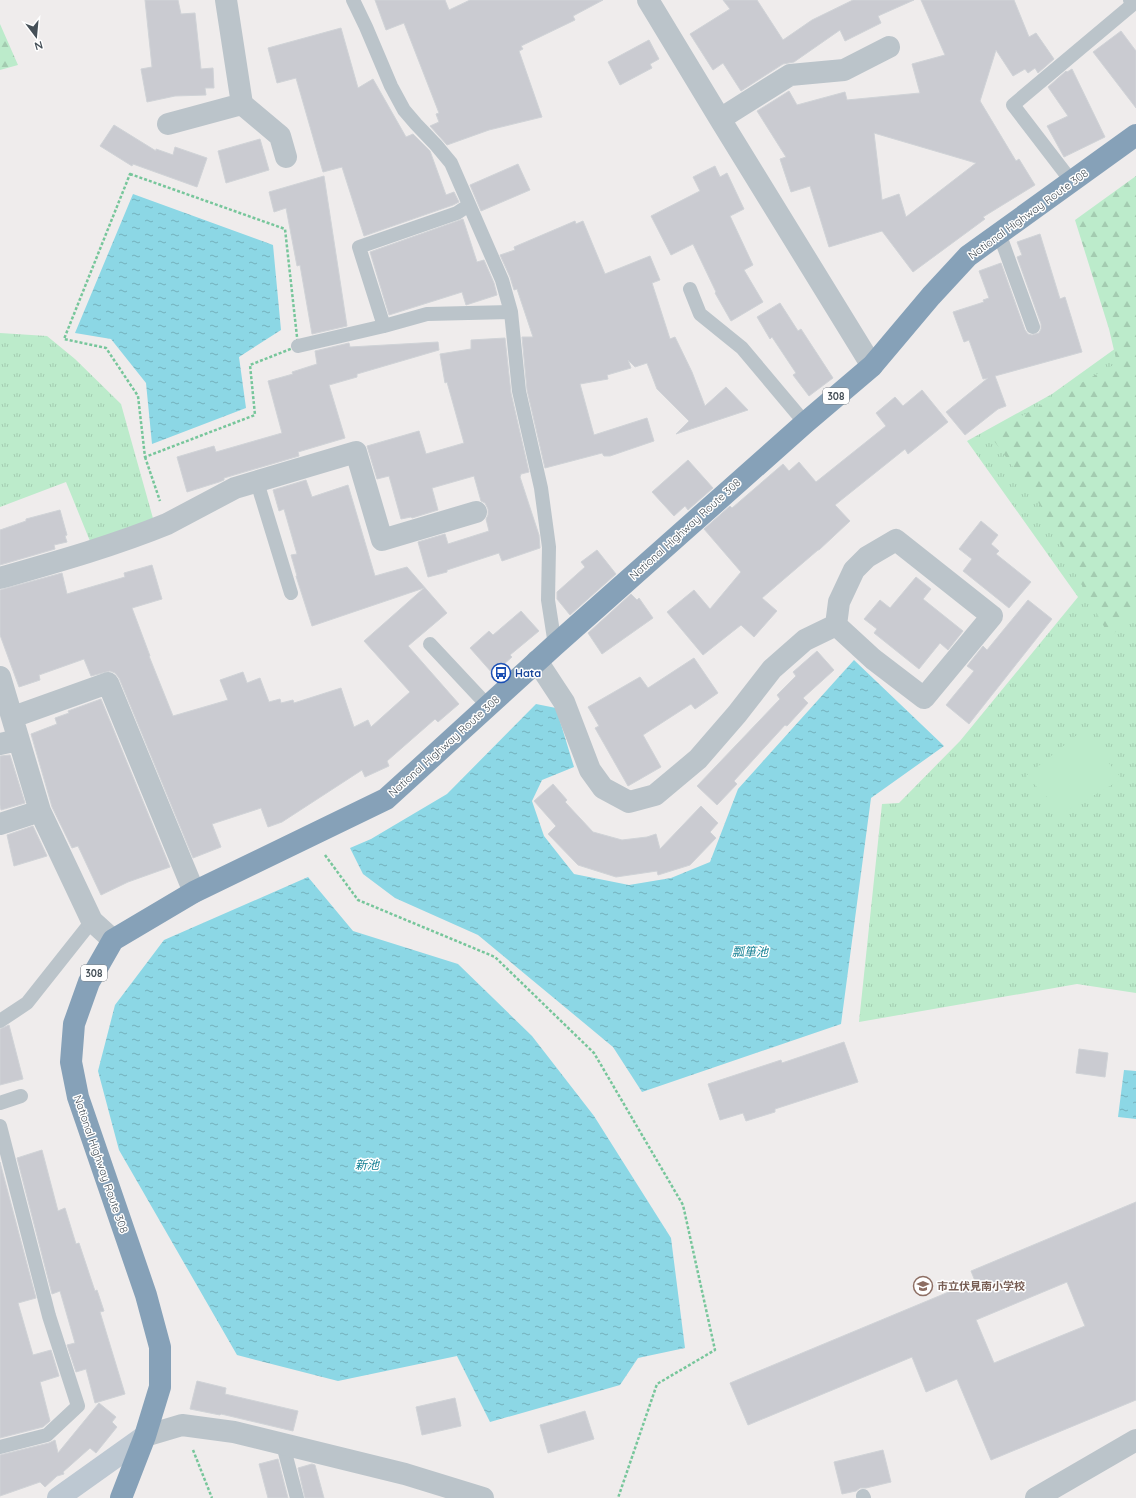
<svg xmlns="http://www.w3.org/2000/svg" width="1136" height="1498" font-family="Quicksand,'Noto Sans JP',sans-serif">
  <defs>
    <pattern id="grass-tufts" width="24" height="20" patternUnits="userSpaceOnUse"><rect width="24" height="20" fill="#bcebcb"/><path d="M3 7l-1-3M5 7V3M7 7l1-3M15 17l-1-3M17 17v-4M19 17l1-3" fill="none" stroke="#a3cbb0"/></pattern>
    <pattern id="forest-firs" width="22" height="20" patternUnits="userSpaceOnUse"><rect width="22" height="20" fill="#bcebcb"/><path d="M5 1l3.5 6h-7zM16 11l3.5 6h-7z" fill="#a3cbb0"/></pattern>
    <pattern id="water-ripples" width="26" height="14" patternUnits="userSpaceOnUse"><rect width="26" height="14" fill="#8cd7e5"/><path d="M2 4q2-2 4 0t4 0M15 11q2-2 4 0t4 0" fill="none" stroke="#74b1bc"/></pattern>
  </defs>
  <rect width="100%" height="100%" fill="#efecec"/>
  <path fill="url(#grass-tufts)" d="M 1136,262 L 1136,993 L 1077,984 L 859,1022 L 882,804 L 899,803 L 960,741 L 1078,597 L 967,441 L 1052,394 L 1123,343 Z
    M 0,333 L 47,336 L 75,359 L 121,404 L 156,529 L 94,551 L 66,482 L 0,507 Z"/>
  <path fill="url(#forest-firs)" d="M 0,24 L 18,65 L 0,70 Z
    M 1136,176 L 1136,609 L 1110,638 L 1036,498 L 989,434 L 1117,363 L 1109,329 L 1075,220 Z"/>
  <path fill="#bcebcb" d="M 1082,731 L 1122,779 L 1063,813 L 1026,776 Z"/>
  <path fill="url(#water-ripples)" d="M 133,194 L 273,245 L 281,330 L 239,357 L 246,408 L 152,444 L 146,383 L 111,339 L 75,333 Z
    M 854,660 L 944,746 L 871,798 L 841,1024 L 642,1092 L 613,1047 L 478,935 L 395,898 L 363,874 L 350,848 L 371,839 L 447,794 L 536,704 L 556,708 L 574,767 L 542,780 L 532,801 L 544,836 L 574,874 L 629,885 L 671,878 L 710,862 L 738,789 Z
    M 308,877 L 353,931 L 458,964 L 532,1036 L 594,1116 L 671,1238 L 685,1348 L 638,1358 L 620,1385 L 490,1422 L 457,1356 L 338,1381 L 237,1355 L 119,1150 L 98,1071 L 115,1005 L 164,940 Z
    M 1124,1070 L 1136,1071 L 1136,1119 L 1118,1117 Z"/>
  <path fill="#cacbd1" stroke="#d0d3d7" fill-rule="evenodd" d="M 145,0 L 178,0 L 181,14 L 195,13 L 201,69 L 213,68 L 214,88 L 205,88 L 206,95 L 175,96 L 147,102 L 141,69 L 152,67 Z
    M 375,0 L 445,0 L 449,10 L 470,0 L 603,0 L 573,16 L 575,20 L 521,46 L 523,49 L 519,51 L 542,117 L 489,130 L 447,145 L 430,126 L 439,122 L 436,114 L 439,113 L 404,23 L 386,30 Z
    M 723,0 L 757,0 L 783,40 L 812,20 L 853,0 L 914,0 L 878,16 L 881,23 L 845,41 L 840,30 L 794,62 L 783,64 L 741,91 L 723,63 L 713,70 L 690,34 L 730,9 Z
    M 921,0 L 1014,0 L 1029,37 L 1036,33 L 1054,59 L 1038,73 L 1035,68 L 1028,73 L 1025,69 L 1013,76 L 996,50 L 980,101 L 1016,161 L 1019,159 L 1035,185 L 983,217 L 985,219 L 913,272 L 882,231 L 829,247 L 810,186 L 791,192 L 780,159 L 786,157 L 757,111 L 789,91 L 797,105 L 845,92 L 847,100 L 920,93 L 912,64 L 945,55 ZM 874,133 L 976,163 L 906,217 L 899,194 L 882,200 Z
    M 341,28 L 358,88 L 373,79 L 406,137 L 413,134 L 430,151 L 446,195 L 454,192 L 459,202 L 453,205 L 364,236 L 342,167 L 323,172 L 296,78 L 277,83 L 268,48 Z
    M 1121,31 L 1136,51 L 1136,108 L 1093,52 Z
    M 649,40 L 659,59 L 650,64 L 652,68 L 620,85 L 608,62 Z
    M 1072,69 L 1105,137 L 1064,157 L 1047,126 L 1068,116 L 1048,87 L 1066,71 L 1067,72 Z
    M 114,125 L 156,151 L 156,149 L 173,155 L 175,147 L 207,158 L 197,187 L 133,164 L 132,166 L 100,146 Z
    M 260,139 L 269,170 L 226,183 L 218,151 Z
    M 518,164 L 530,190 L 481,211 L 470,185 Z
    M 715,166 L 720,177 L 727,173 L 744,209 L 730,216 L 753,265 L 744,270 L 763,302 L 731,321 L 715,293 L 716,292 L 693,244 L 671,255 L 651,216 L 700,191 L 693,177 Z
    M 324,176 L 347,326 L 312,334 L 300,265 L 297,266 L 286,208 L 274,212 L 269,192 Z
    M 463,219 L 477,262 L 484,260 L 494,283 L 497,295 L 466,305 L 462,292 L 389,315 L 370,252 Z
    M 575,221 L 576,224 L 583,221 L 605,274 L 650,256 L 660,280 L 652,283 L 670,339 L 675,337 L 692,372 L 705,406 L 726,387 L 748,410 L 676,434 L 689,421 L 657,389 L 647,363 L 635,367 L 628,360 L 631,368 L 607,375 L 608,379 L 580,384 L 594,435 L 647,418 L 654,441 L 610,456 L 604,456 L 602,453 L 545,468 L 527,390 L 522,337 L 533,337 L 517,289 L 514,290 L 510,277 L 500,255 L 515,250 L 514,247 Z
    M 1040,234 L 1060,299 L 1065,297 L 1082,352 L 995,376 L 1006,406 L 998,409 L 965,435 L 946,412 L 988,378 L 983,379 L 969,340 L 964,342 L 953,312 L 984,302 L 983,300 L 989,298 L 979,271 L 1001,263 L 1025,330 L 1028,334 L 1032,335 L 1039,333 L 1041,329 L 1041,324 L 1017,257 L 1022,255 L 1017,242 Z
    M 780,303 L 798,331 L 801,329 L 833,378 L 809,396 L 793,375 L 796,373 L 772,337 L 770,339 L 757,317 Z
    M 505,338 L 511,393 L 529,472 L 521,474 L 520,477 L 539,535 L 540,548 L 502,561 L 499,553 L 447,570 L 447,572 L 428,577 L 418,542 L 445,534 L 448,544 L 489,531 L 486,519 L 488,515 L 488,509 L 485,503 L 481,501 L 474,476 L 432,488 L 438,510 L 412,518 L 411,517 L 401,519 L 389,476 L 377,479 L 367,446 L 419,431 L 426,454 L 464,443 L 447,382 L 445,383 L 440,354 L 471,349 L 471,340 Z
    M 438,342 L 439,350 L 357,374 L 357,377 L 329,385 L 345,438 L 298,452 L 299,456 L 224,478 L 224,480 L 219,482 L 187,492 L 177,457 L 214,446 L 216,452 L 282,433 L 268,381 L 293,374 L 292,372 L 317,364 L 315,351 L 349,343 L 350,347 Z
    M 922,390 L 948,422 L 908,454 L 905,449 L 835,505 L 850,521 L 819,550 L 818,550 L 762,598 L 777,611 L 754,637 L 741,625 L 703,655 L 667,612 L 694,590 L 710,609 L 741,572 L 704,529 L 730,506 L 732,508 L 783,464 L 789,471 L 799,462 L 816,482 L 886,426 L 876,413 L 895,397 L 903,406 Z
    M 688,460 L 713,488 L 688,510 L 685,506 L 674,516 L 652,492 Z
    M 306,480 L 312,497 L 348,485 L 375,576 L 407,567 L 447,613 L 408,646 L 459,704 L 438,722 L 435,719 L 387,761 L 389,766 L 365,777 L 362,770 L 282,822 L 268,827 L 261,808 L 212,824 L 221,847 L 193,858 L 119,678 L 115,673 L 110,671 L 91,676 L 84,659 L 39,675 L 40,680 L 19,687 L 0,635 L 0,590 L 62,573 L 67,594 L 125,577 L 124,573 L 152,565 L 162,599 L 132,608 L 150,656 L 149,656 L 173,716 L 228,700 L 220,680 L 243,672 L 247,683 L 260,678 L 269,702 L 280,699 L 281,703 L 293,700 L 294,703 L 341,688 L 354,727 L 368,720 L 371,727 L 410,692 L 364,641 L 424,588 L 312,626 L 296,576 L 297,576 L 291,555 L 297,554 L 284,509 L 279,511 L 273,490 Z
    M 60,510 L 67,535 L 65,536 L 67,542 L 54,545 L 55,549 L 0,565 L 0,530 L 26,521 L 26,519 Z
    M 981,521 L 998,535 L 991,544 L 999,551 L 996,554 L 1031,582 L 1009,608 L 963,571 L 972,559 L 959,549 Z
    M 597,550 L 616,574 L 570,615 L 557,599 L 557,592 L 585,567 L 581,562 Z
    M 916,577 L 931,589 L 923,599 L 963,631 L 948,650 L 940,643 L 919,669 L 874,633 L 877,629 L 864,619 L 880,600 L 890,608 Z
    M 631,594 L 637,600 L 639,598 L 653,618 L 602,654 L 588,633 Z
    M 1028,600 L 1052,619 L 969,724 L 946,705 L 974,671 L 967,666 L 983,646 L 987,650 Z
    M 521,611 L 539,631 L 510,655 L 512,657 L 493,674 L 470,648 L 489,631 L 493,635 Z
    M 817,651 L 834,670 L 803,698 L 808,703 L 787,726 L 785,725 L 734,781 L 737,784 L 717,805 L 697,786 L 780,699 L 777,695 L 796,676 L 793,672 Z
    M 694,658 L 718,693 L 695,709 L 691,704 L 643,735 L 661,767 L 628,786 L 595,728 L 599,726 L 588,707 L 640,677 L 648,688 Z
    M 101,699 L 170,867 L 128,882 L 101,895 L 78,846 L 72,848 L 52,807 L 31,734 L 57,724 L 55,718 L 69,713 L 68,711 Z
    M 10,755 L 25,803 L 1,810 L 0,805 L 0,756 Z
    M 553,784 L 567,800 L 565,802 L 593,832 L 622,840 L 647,837 L 656,834 L 660,849 L 701,806 L 718,823 L 710,832 L 716,838 L 690,865 L 658,875 L 657,871 L 616,877 L 578,865 L 548,834 L 556,826 L 534,801 Z
    M 33,826 L 47,856 L 14,866 L 7,835 Z
    M 9,1025 L 23,1079 L 0,1085 L 0,1029 Z
    M 844,1042 L 858,1082 L 775,1109 L 775,1112 L 746,1121 L 743,1113 L 720,1120 L 708,1084 L 781,1060 L 782,1063 Z
    M 1079,1049 L 1108,1053 L 1105,1077 L 1076,1073 Z
    M 42,1150 L 58,1211 L 65,1208 L 76,1244 L 79,1243 L 95,1291 L 97,1290 L 104,1311 L 100,1312 L 125,1394 L 95,1403 L 86,1369 L 76,1372 L 67,1345 L 75,1343 L 60,1291 L 52,1294 L 17,1158 Z
    M 0,1162 L 36,1298 L 18,1303 L 33,1355 L 51,1350 L 59,1376 L 40,1382 L 50,1421 L 43,1427 L 0,1438 Z
    M 1136,1202 L 1136,1400 L 991,1460 L 957,1379 L 926,1392 L 912,1357 L 748,1425 L 730,1383 L 975,1281 L 971,1271 ZM 1067,1282 L 1085,1326 L 994,1363 L 976,1320 Z
    M 197,1381 L 226,1388 L 225,1394 L 298,1411 L 293,1431 L 221,1414 L 220,1415 L 190,1409 Z
    M 455,1398 L 461,1426 L 422,1435 L 416,1407 Z
    M 99,1403 L 116,1417 L 112,1422 L 117,1427 L 96,1453 L 90,1448 L 63,1472 L 64,1474 L 57,1476 L 45,1487 L 40,1482 L 0,1496 L 0,1455 L 49,1443 L 55,1440 L 58,1453 Z
    M 585,1411 L 594,1439 L 548,1453 L 540,1425 Z
    M 883,1450 L 891,1482 L 866,1488 L 860,1488 L 856,1491 L 842,1494 L 834,1462 Z
    M 278,1459 L 288,1498 L 268,1498 L 259,1464 Z
    M 312,1464 L 315,1465 L 324,1498 L 305,1498 L 298,1468 Z"/>
  <g fill="none" stroke-linecap="round" stroke-linejoin="round">
    <path stroke="#77c69b" stroke-width="2.5" stroke-dasharray="3 2" stroke-linecap="butt" d="M 130,174 L 285,229 L 298,346 L 250,365 L 255,415 L 145,457 L 138,396 L 106,348 L 64,339 Z
      M 145,457 L 160,501
      M 325,855 L 358,900 L 495,957 L 594,1053 L 683,1205 L 715,1350 L 657,1384 L 618,1498
      M 193,1450 L 212,1498"/>
    <path stroke="#bbc4ca" stroke-width="14" d="M 353,0 L 366,27 L 391,86 L 404,110 L 416,124 L 436,145 L 451,163 L 502,280 L 511,312 L 519,391 L 541,488 L 549,547 L 548,600 L 555,645
      M 1072,182 L 1013,105 L 1132,5 L 1130,0
      M 999,233 L 1033,327
      M 690,289 L 700,314 L 742,348 L 805,423
      M 384,326 L 359,247 L 457,213 L 469,205
      M 298,346 L 384,326 L 427,314 L 511,312
      M 257,482 L 291,593
      M 430,644 L 488,706
      M 0,1021 L 27,1003 L 92,921
      M 0,1103 L 21,1096
      M 0,1126 L 49,1316 L 78,1406 L 47,1435 L 0,1447
      M 283,1445 L 297,1498
      M 863,1496 L 864,1498"/>
    <path stroke="#bbc4ca" stroke-width="22" d="M 226,0 L 242,104 L 280,136 L 286,157
      M 648,0 L 720,119 L 872,366
      M 720,119 L 790,75 L 844,70 L 889,47
      M 168,124 L 242,104
      M 0,578 C 56,562 113,546 167,524 L 235,488 L 356,452 L 382,540 L 476,512
      M 537,661 L 564,702 L 590,770 L 603,788 L 629,802 L 655,795 L 698,759 L 737,714 L 772,669 L 805,640 L 836,625 L 873,659 L 924,698 L 992,616 L 896,540 L 867,557 L 854,570 L 839,602 L 836,625
      M 0,677 L 40,811 L 92,921 L 113,940
      M 13,717 L 108,683 L 194,892
      M 0,744 L 18,740
      M 0,824 L 40,811
      M 145,1436 L 182,1425 L 234,1432 L 405,1474 L 483,1498
      M 1036,1498 L 1136,1440"/>
    <path stroke="#bdc8d2" stroke-width="22" d="M 58,1498 L 145,1436"/>
    <path stroke="#86a1b8" stroke-width="22" d="M 121,1498 L 145,1436 L 160,1387 L 160,1347 L 146,1295 L 78,1097 L 71,1062 L 74,1024 L 89,982 L 113,940 L 194,892 L 386,799 L 555,645 L 805,423 L 872,366 L 931,296 L 968,256 L 1136,135"/>
  </g>
  <defs>
    <g id="bus-ring" transform="scale(1)"><circle r="9.5" fill="#fff" stroke="#1a4fb4" stroke-width="1.5"/><path d="M-5-6H5V4H4V6H2V4H-2V6H-4V4H-5ZM-3.5-4V0h7V-4ZM-3.5 1.2v1.5H-2V1.2ZM2 1.2v1.5H3.5V1.2Z" fill="#1a4fb4"/></g>
    <g id="school-ring" transform="scale(1)"><circle r="9.5" fill="#fff" stroke="#8d6e63" stroke-width="1.5"/><path d="M0-5L7-2L0 1L-7-2ZM-4 1L0 2.5L4 1V4Q0 6-4 4Z" fill="#8d6e63"/></g>
  </defs>
  <g fill-rule="evenodd">
    <use href="#bus-ring" x="501" y="673"/>
    <use href="#school-ring" x="923" y="1286"/>
  </g>
  <g text-anchor="middle" dominant-baseline="central" stroke-width="3" stroke-linejoin="round" paint-order="stroke">
    <g fill="#fff" stroke="#7e848a" stroke-width="1">
      <rect x="823" y="388" width="26" height="16" rx="3"/>
      <rect x="81" y="965" width="26" height="16" rx="3"/>
    </g>
    <g font-size="10" font-weight="bold" fill="#465058">
      <text x="836" y="396">308</text>
      <text x="94" y="973">308</text>
    </g>
    <g font-size="11" fill="#465058" stroke="#fff">
      <text transform="translate(1028 214) rotate(-36)">National Highway Route 308</text>
      <text transform="translate(685 529) rotate(-42)">National Highway Route 308</text>
      <text transform="translate(444 746) rotate(-42)">National Highway Route 308</text>
      <text transform="translate(101 1164) rotate(71)">National Highway Route 308</text>
    </g>
    <g font-size="11" font-weight="bold" fill="#164399" stroke="#fff" text-anchor="start">
      <text x="515" y="673">Hata</text>
    </g>
    <g font-size="11" font-weight="bold" fill="#785e54" stroke="#fff" text-anchor="start">
      <text x="937" y="1286">市立伏見南小学校</text>
    </g>
    <g font-size="12" font-style="italic" fill="#158094" stroke="#fff">
      <text x="750" y="951">瓢箪池</text>
      <text x="367" y="1164">新池</text>
    </g>
  </g>
  <g transform="translate(36 36) rotate(164)" stroke="#ffffff" stroke-width="3" paint-order="stroke">
  <path d="M0-3L7 15L0 10L-7 15Z" fill="#465058"/>
  <text y="-6" font-size="11" font-weight="bold" text-anchor="middle" fill="#465058">N</text>
  </g>
</svg>
